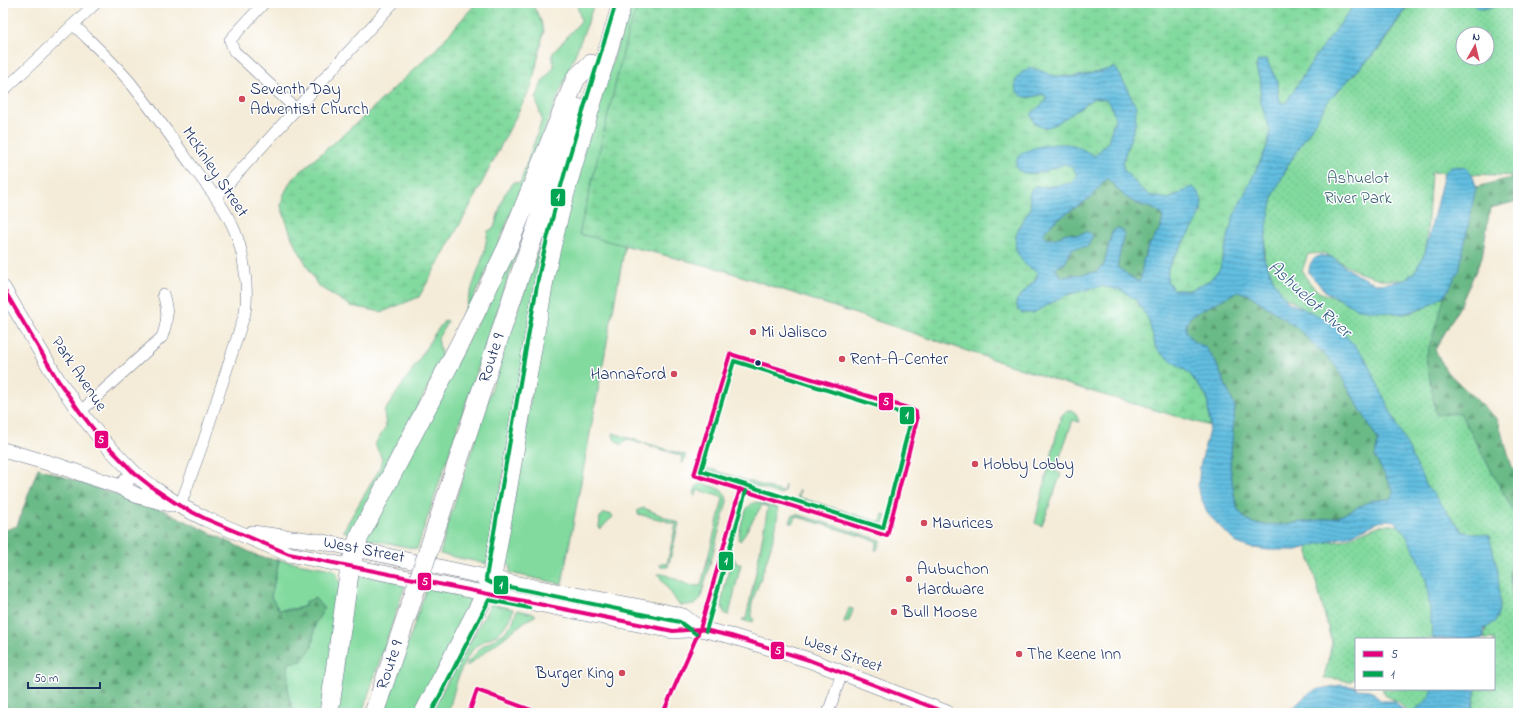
<svg xmlns="http://www.w3.org/2000/svg" width="1521" height="716" font-family="'Indie Flower',sans-serif">
  <defs>
    <pattern id="forest-firs" width="22" height="20" patternUnits="userSpaceOnUse"><rect width="22" height="20" fill="#69ba86"/><path d="M5 1l3.5 6h-7zM16 11l3.5 6h-7z" fill="#569871"/></pattern>
    <pattern id="wetland-marsh" width="20" height="14" patternUnits="userSpaceOnUse"><rect width="20" height="14" fill="#82da9f"/><path d="M1 5h8M5 5V1M11 12h8M15 12V8" fill="none" stroke="#70bb8b"/></pattern>
    <pattern id="park-dots" width="8" height="8" patternUnits="userSpaceOnUse"><rect width="8" height="8" fill="#82da9f"/><path d="M2 2h.1M6 6h.1" fill="none" stroke="#70bb8b" stroke-width="1.8" stroke-linecap="round"/></pattern>
    <pattern id="water-rules" width="6" height="5" patternUnits="userSpaceOnUse"><rect width="6" height="5" fill="#62bee0"/><path d="M0 2.5h6" fill="none" stroke="#509bb9"/></pattern>
  </defs>
  <rect width="100%" height="100%" fill="#fff"/>
  <filter id="ink" filterUnits="userSpaceOnUse"><feTurbulence type="fractalNoise" baseFrequency=".025" numOctaves="2"/><feDisplacementMap in="SourceGraphic" scale="8" xChannelSelector="R" yChannelSelector="G"/><feConvolveMatrix kernelMatrix="1 2 1 2 8 2 1 2 1" color-interpolation-filters="sRGB"/></filter>
  <filter id="wash" filterUnits="userSpaceOnUse"><feTurbulence type="fractalNoise" baseFrequency=".012" numOctaves="4" result="noise"/><feDisplacementMap in="SourceGraphic" scale="16" xChannelSelector="R" yChannelSelector="G"/><feGaussianBlur stdDeviation="0.9" result="paint"/><feColorMatrix in="noise" values="0 0 0 0 0 0 0 0 0 0 0 0 0 0 0 0 0 1.4 0 .05"/><feComposite in="paint" operator="in"/></filter>
  <g filter="url(#wash)">
    <rect width="100%" height="100%" fill="#f4ecd8"/>
    <path fill="#82da9f" stroke="#4e847e" d="M 572,3 L 594,3 L 587,25 L 494,255 L 456,335 L 484,253 L 488,231 L 494,228 L 504,195 L 514,182 L 520,183 L 542,120 L 536,99 L 542,82 L 554,67 L 552,54 L 581,21 L 577,5 L 572,4 Z
      M 631,3 L 692,3 L 627,221 L 624,251 L 562,584 L 510,573 L 510,566 L 504,560 L 558,234 Z
      M 549,216 L 488,564 L 440,554 L 449,520 L 498,369 Z
      M 521,240 L 417,549 L 363,538 Z
      M 445,320 L 448,321 L 438,338 L 442,360 L 351,534 L 343,531 L 379,470 L 382,459 L 375,444 L 386,427 L 384,412 L 417,363 L 433,336 Z
      M 1068,410 C 1075,409 1077,416 1079,422 L 1073,420 L 1055,471 L 1061,474 L 1042,526 L 1035,523 L 1060,420 L 1062,415 Z
      M 613,433 L 616,434 L 642,442 L 642,444 L 626,439 L 624,443 L 621,445 L 614,439 Z
      M 645,443 L 686,455 L 683,463 L 681,463 L 682,456 L 644,444 Z
      M 706,460 L 704,467 L 783,492 L 785,485 L 784,492 L 780,494 L 705,471 L 703,469 Z
      M 699,484 C 710,485 727,488 727,502 L 700,600 L 695,605 L 679,605 L 658,574 C 671,573 688,590 701,585 L 723,499 L 722,497 L 698,490 L 695,497 C 693,493 696,486 699,484 Z
      M 800,490 L 799,497 L 876,521 L 881,522 L 883,514 L 886,515 L 883,527 L 800,500 L 797,497 Z
      M 756,502 L 778,508 C 779,525 766,563 760,580 C 756,593 747,608 754,621 L 749,622 L 742,620 L 742,619 L 746,619 L 757,567 L 768,507 L 762,505 L 741,540 L 740,541 L 738,539 C 741,527 742,506 756,502 Z
      M 644,508 L 679,523 L 668,567 L 661,567 L 660,565 L 661,563 L 667,564 L 676,524 L 667,522 L 667,521 L 638,514 L 638,510 Z
      M 605,513 L 612,515 L 613,517 L 607,522 L 601,529 L 599,528 L 600,517 Z
      M 796,514 L 881,540 L 877,550 L 875,550 L 877,541 L 795,516 L 793,523 L 790,523 L 792,516 Z
      M 731,559 L 735,559 L 736,563 L 741,564 L 729,615 L 725,614 L 721,604 Z
      M 279,560 L 332,569 L 336,572 L 341,585 L 324,713 L 293,713 L 294,709 C 286,700 287,675 289,663 L 312,647 L 315,624 L 306,605 L 300,608 L 279,610 L 271,597 Z
      M 352,574 L 406,583 L 362,713 L 332,713 Z
      M 427,587 L 473,598 L 417,713 L 384,713 Z
      M 491,604 L 513,609 C 511,619 503,631 494,636 C 485,641 477,643 471,652 C 458,669 454,693 448,713 L 430,713 Z
      M 849,608 L 853,609 L 853,610 L 849,621 L 845,623 L 844,622 Z
      M 517,610 L 535,614 L 535,616 L 527,620 L 467,666 L 467,663 L 483,646 L 504,633 L 512,624 Z"/>
    <path fill="url(#forest-firs)" stroke="#427472" d="M 1518,176 L 1518,201 L 1490,208 L 1482,257 L 1460,306 L 1435,350 L 1446,371 L 1498,420 L 1512,467 L 1518,474 L 1518,520 L 1460,413 L 1436,416 L 1426,357 L 1476,187 Z
      M 1107,178 C 1116,187 1124,197 1135,203 C 1146,208 1155,206 1163,216 L 1161,228 L 1148,247 L 1143,261 L 1141,278 L 1138,282 L 1117,267 L 1124,232 L 1112,232 L 1104,265 L 1096,272 L 1061,277 L 1055,268 L 1065,263 L 1072,249 L 1087,232 L 1077,235 L 1066,233 C 1059,238 1055,239 1046,239 L 1043,234 L 1052,223 L 1090,198 Z
      M 1240,292 L 1250,295 L 1296,327 L 1335,365 L 1378,440 L 1375,457 L 1394,492 L 1391,499 L 1373,500 L 1336,518 L 1281,525 L 1255,524 L 1248,521 L 1238,510 L 1234,495 L 1230,466 L 1235,407 L 1215,361 L 1205,347 L 1193,341 L 1186,332 L 1186,324 L 1191,316 L 1234,293 Z
      M 38,468 L 163,510 L 260,557 L 279,560 L 271,597 L 279,610 L 289,610 L 300,608 L 306,605 L 305,602 L 315,598 L 324,609 L 315,624 L 312,647 L 302,661 L 289,663 C 287,675 286,700 294,710 L 293,713 L 3,713 L 3,531 L 17,526 Z
      M 1509,570 L 1518,571 L 1518,585 L 1512,591 Z"/>
    <path fill="url(#wetland-marsh)" stroke="#4e847e" d="M 476,3 L 531,3 L 539,16 L 544,30 L 532,85 L 469,208 L 419,297 L 382,312 L 351,306 L 318,286 L 292,238 L 281,206 L 283,196 L 292,179 L 361,119 L 437,48 Z
      M 639,3 L 1356,3 L 1313,60 L 1286,103 L 1281,103 L 1278,97 L 1278,83 L 1266,59 L 1258,61 L 1256,68 L 1261,82 L 1260,99 L 1271,131 L 1267,147 L 1233,218 L 1220,269 L 1210,280 L 1191,290 L 1174,290 L 1167,281 L 1168,268 L 1202,213 L 1192,187 L 1169,199 L 1151,196 L 1140,188 L 1124,170 L 1122,163 L 1135,125 L 1114,68 L 1077,77 L 1054,76 L 1031,69 L 1028,98 L 1044,94 L 1047,101 L 1055,124 L 1094,98 L 1106,100 L 1111,105 L 1115,118 L 1108,142 L 1095,156 L 1073,145 L 1034,174 L 1065,164 L 1072,167 L 1077,175 L 1072,183 L 1046,187 L 1035,186 L 1029,195 L 1031,208 L 1018,227 L 1038,272 L 1036,279 L 1016,301 L 1033,313 L 1066,295 L 1101,286 L 1121,290 L 1135,299 L 1148,318 L 1156,347 L 1161,353 L 1189,373 L 1207,397 L 1210,426 L 1076,387 L 720,269 L 579,234 L 628,32 Z"/>
    <path fill="url(#park-dots)" stroke="#4e847e" fill-rule="evenodd" d="M 1410,3 L 1518,3 L 1518,176 L 1431,172 L 1426,249 L 1422,265 L 1417,271 L 1404,280 L 1384,280 L 1360,273 L 1324,253 L 1308,254 L 1302,271 C 1306,279 1312,286 1319,292 C 1325,296 1395,314 1403,314 C 1416,314 1434,302 1445,295 L 1426,357 L 1436,415 L 1460,413 L 1518,520 L 1518,571 L 1509,570 L 1516,630 L 1518,634 L 1518,713 L 1472,713 L 1476,689 L 1494,689 L 1494,639 L 1484,639 L 1487,622 L 1483,562 L 1463,531 L 1424,484 L 1357,354 L 1297,304 L 1281,295 L 1264,259 L 1267,220 L 1273,195 L 1288,165 L 1329,100 L 1379,49 ZM 1463,34 L 1487,34 L 1487,58 L 1463,58 Z
      M 1381,525 C 1397,524 1402,526 1414,535 L 1441,639 L 1356,639 L 1356,678 L 1349,682 L 1339,679 L 1324,678 L 1332,643 L 1306,544 L 1341,541 Z
      M 1382,689 L 1441,689 L 1423,713 L 1408,713 L 1399,702 L 1386,696 Z"/>
    <path fill="url(#water-rules)" stroke="#3e769f" fill-rule="evenodd" d="M 1356,3 L 1409,3 L 1379,48 L 1329,100 L 1288,165 L 1274,194 L 1268,220 L 1263,256 L 1275,283 L 1288,302 L 1333,322 L 1364,356 L 1426,485 L 1463,532 L 1489,535 L 1498,571 L 1500,607 L 1495,622 L 1484,629 L 1483,639 L 1433,639 L 1427,584 L 1418,558 L 1404,531 L 1394,521 L 1388,520 L 1379,522 L 1351,535 L 1297,550 L 1268,550 L 1247,547 L 1235,542 L 1207,513 L 1198,489 L 1200,467 L 1210,426 L 1207,397 L 1189,373 L 1161,353 L 1156,348 L 1148,318 L 1135,299 L 1121,290 L 1101,286 L 1066,295 L 1033,313 L 1022,313 L 1018,310 L 1016,301 L 1036,279 L 1038,272 C 1034,270 1028,268 1025,264 C 1006,244 1019,226 1031,208 C 1030,199 1027,192 1035,186 L 1046,187 L 1072,183 L 1077,175 L 1072,167 L 1065,164 C 1050,168 1030,180 1017,169 C 1016,165 1016,162 1017,159 C 1024,146 1059,142 1073,145 C 1080,147 1088,153 1095,156 L 1108,142 L 1115,118 L 1111,105 L 1106,100 L 1094,98 C 1083,105 1060,124 1048,127 C 1039,129 1032,123 1031,114 L 1047,100 L 1044,94 C 1038,95 1031,98 1026,97 C 1009,94 1014,73 1029,69 C 1037,67 1047,75 1056,76 C 1076,79 1094,73 1114,68 L 1118,71 L 1136,107 L 1135,125 L 1122,163 L 1124,170 L 1140,188 L 1151,196 L 1169,199 L 1192,187 C 1222,206 1174,248 1168,269 C 1167,272 1168,277 1167,281 L 1174,290 L 1191,290 L 1210,280 L 1220,269 L 1233,218 L 1267,147 L 1270,131 L 1260,99 L 1261,82 L 1256,68 L 1258,61 L 1266,59 L 1278,83 L 1278,97 L 1281,103 L 1286,103 L 1313,60 ZM 1107,178 C 1114,184 1120,193 1127,198 C 1139,207 1154,205 1163,216 L 1161,228 L 1148,247 L 1143,261 L 1141,278 L 1138,282 L 1117,267 L 1124,232 L 1118,228 L 1112,232 L 1104,265 L 1096,272 L 1061,277 L 1055,268 L 1065,263 L 1072,249 L 1088,246 L 1093,235 L 1087,232 L 1077,235 L 1066,233 C 1059,238 1055,239 1046,239 L 1043,234 L 1052,223 L 1090,198 ZM 1240,292 L 1250,295 L 1296,327 L 1335,365 L 1378,440 L 1375,457 L 1394,492 L 1391,499 L 1373,500 L 1336,518 L 1281,525 L 1255,524 L 1248,521 L 1238,510 L 1234,495 L 1230,466 L 1235,407 L 1215,361 L 1205,347 L 1193,341 L 1186,331 L 1186,324 L 1191,316 L 1234,293 Z
      M 1474,3 L 1502,3 L 1485,9 L 1478,8 Z
      M 1451,166 C 1469,166 1472,170 1476,187 L 1459,271 L 1445,295 L 1426,307 L 1403,314 L 1358,309 L 1326,292 L 1309,273 C 1309,263 1312,259 1321,255 L 1333,258 L 1357,275 L 1375,283 L 1383,284 L 1404,280 L 1414,273 L 1425,253 L 1444,173 Z
      M 1341,685 L 1356,687 L 1356,689 L 1371,690 L 1381,701 L 1395,701 L 1405,713 L 1289,713 C 1309,690 1312,690 1341,685 Z
      M 1433,689 L 1476,689 L 1471,713 L 1412,713 L 1429,698 Z"/>
  </g>
  <g filter="url(#ink)">
    <g fill="none" stroke-linecap="round" stroke-linejoin="round">
      <g stroke="#677189" stroke-width="12">
        <path id="street" d="M 264,3 L 230,40 L 234,51 L 296,109
          M 74,25 C 92,43 112,61 129,81 C 151,108 172,138 192,166 C 207,186 224,206 234,229 C 244,252 249,288 245,313 L 203,443 L 180,506
          M 3,91 L 96,3
          M 216,197 L 393,3
          M 80,412 L 162,337 C 168,321 168,310 163,294
          M 828,713 L 842,673"/>
      </g>
      <g stroke="#677189" stroke-width="16">
        <path id="secondary" d="M 3,288 L 57,379 L 80,412 L 102,440 L 134,473 L 153,488 L 180,506 L 206,519 L 289,554 L 673,631 L 700,629 L 731,636 L 809,660 L 947,713
          M 3,450 L 59,466 L 120,487 L 134,473
          M 120,487 L 138,496 L 170,504
          M 252,533 L 323,542 L 509,582 L 662,611 L 683,616 L 700,629"/>
      </g>
      <g stroke="#677189" stroke-width="20">
        <path id="highway" d="M 428,552 L 514,292 L 555,175 L 577,108
          M 329,713 L 350,567 L 359,537 L 464,336 L 508,246 L 576,78 L 591,64
          M 374,713 L 416,588
          M 424,713 L 486,593 L 492,577 L 545,275 C 564,183 596,93 622,3"/>
      </g>
      <use href="#street" stroke="#fff" stroke-width="11"/>
      <use href="#secondary" stroke="#fff" stroke-width="15"/>
      <use href="#highway" stroke="#fff" stroke-width="19"/>
      <g stroke="#677189" stroke-width="20" stroke-linecap="butt">
        <path id="highway-bridge" d="M 416,588 L 428,552"/>
      </g>
      <use href="#highway-bridge" stroke="#fff" stroke-width="19"/>
      <g stroke="#fff" stroke-width="7">
        <path id="bus-1" d="M 3,288 L 57,379 L 80,412 L 102,440 L 134,473 L 153,488 L 180,506 L 206,519 L 289,554 L 673,631 L 700,629 L 731,636 L 809,660 L 947,713
          M 730,354 L 911,409 L 916,412 L 917,420 L 887,536 L 694,475 Z
          M 469,713 L 477,690 L 539,713
          M 663,713 L 700,629 L 740,489"/>
      </g>
      <g stroke="#fff" stroke-width="7">
        <path id="bus-2" d="M 616,3 C 589,93 559,182 539,274 L 486,578 L 487,581 L 491,583 L 680,622 L 696,634
          M 734,361 L 910,416 L 911,420 L 883,528 L 701,471 Z
          M 706,631 L 746,491
          M 431,713 L 489,600 L 529,608"/>
      </g>
      <use href="#bus-1" stroke="#e5007d" stroke-width="4"/>
      <use href="#bus-2" stroke="#00a651" stroke-width="4"/>
    </g>
  </g>
  <g fill="#d1495b" stroke="#fff" stroke-width="1.5">
    <circle cx="242" cy="99" r="4"/>
    <circle cx="753" cy="332" r="4"/>
    <circle cx="842" cy="359" r="4"/>
    <circle cx="674" cy="374" r="4"/>
    <circle cx="975" cy="464" r="4"/>
    <circle cx="924" cy="523" r="4"/>
    <circle cx="909" cy="579" r="4"/>
    <circle cx="894" cy="612" r="4"/>
    <circle cx="1019" cy="654" r="4"/>
    <circle cx="622" cy="673" r="4"/>
  </g>
  <circle fill="#1b2f5e" stroke="#fff" stroke-width="1.5" cx="758" cy="363" r="3.5"/>
  <g text-anchor="middle" dominant-baseline="central" stroke-width="3" stroke-linejoin="round" paint-order="stroke">
    <g font-size="17" fill="#1b2f5e" stroke="#fff" text-anchor="start">
      <text x="250" y="89">Seventh Day<tspan x="250" dy="20">Adventist Church</tspan></text>
      <text x="761" y="332">Mi Jalisco</text>
      <text x="850" y="359">Rent-A-Center</text>
      <text x="666" y="374" text-anchor="end">Hannaford</text>
      <text x="983" y="464">Hobby Lobby</text>
      <text x="932" y="523">Maurices</text>
      <text x="917" y="569">Aubuchon<tspan x="917" dy="20">Hardware</tspan></text>
      <text x="902" y="612">Bull Moose</text>
      <text x="1027" y="654">The Keene Inn</text>
      <text x="614" y="673" text-anchor="end">Burger King</text>
    </g>
    <g font-size="17" fill="#1b2f5e" stroke="#fff">
      <text transform="translate(215 172) rotate(56)">McKinley Street</text>
      <text transform="translate(492 358) rotate(-72)">Route 9</text>
      <text transform="translate(79 374) rotate(56)">Park Avenue</text>
      <text transform="translate(364 550) rotate(11)">West Street</text>
      <text transform="translate(843 654) rotate(20)">West Street</text>
      <text transform="translate(390 665) rotate(-71)">Route 9</text>
    </g>
    <g font-size="17" fill="#3a6272" stroke="#fff">
      <text x="1358" y="178">Ashuelot<tspan x="1358" dy="20">River Park</tspan></text>
    </g>
    <g font-size="18" font-style="italic" fill="#305a85" stroke="#fff">
      <text transform="translate(1309 300) rotate(42)">Ashuelot River</text>
    </g>
  </g>
  <g stroke="#fff" stroke-width="1.5">
    <rect x="550" y="188" width="16" height="19" rx="4" fill="#00a651"/>
    <rect x="878" y="392" width="16" height="19" rx="4" fill="#e5007d"/>
    <rect x="899" y="406" width="16" height="19" rx="4" fill="#00a651"/>
    <rect x="94" y="430" width="15" height="19" rx="4" fill="#e5007d"/>
    <rect x="718" y="551" width="16" height="20" rx="4" fill="#00a651"/>
    <rect x="417" y="572" width="15" height="19" rx="4" fill="#e5007d"/>
    <rect x="493" y="575" width="16" height="20" rx="4" fill="#00a651"/>
    <rect x="770" y="641" width="15" height="19" rx="4" fill="#e5007d"/>
  </g>
  <g font-size="11" text-anchor="middle" font-weight="bold" fill="#fff">
    <text x="558" y="201">1</text>
    <text x="886" y="405">5</text>
    <text x="907" y="419">1</text>
    <text x="101" y="443">5</text>
    <text x="726" y="565">1</text>
    <text x="425" y="585">5</text>
    <text x="501" y="589">1</text>
    <text x="778" y="654">5</text>
  </g>
  <rect width="1521" height="716" fill="none" stroke="#fff" stroke-width="16"/>
  <rect x="1355" y="638" width="140" height="52" fill="#ffffff" stroke="#a4acbf"/>
  <rect x="1363" y="651" width="20" height="6" fill="#e5007d" stroke="#a4acbf"/>
  <text x="1391" y="658" font-size="12" fill="#1b2f5e">5</text>
  <rect x="1363" y="671" width="20" height="6" fill="#00a651" stroke="#a4acbf"/>
  <text x="1391" y="678" font-size="12" fill="#1b2f5e">1</text>
  <g transform="translate(1475 46) rotate(8)"><circle r="19" fill="#ffffff" stroke="#a4acbf"/>
  <path d="M0-3L7 15L0 10L-7 15Z" fill="#d1495b"/>
  <text y="-6" font-size="11" font-weight="bold" text-anchor="middle" fill="#1b2f5e">N</text>
  </g>
  <path d="M28 682v6h72v-6" fill="none" stroke="#1b2f5e" stroke-width="2"/>
  <text x="34" y="682" font-size="12" fill="#1b2f5e" stroke="#ffffff" stroke-width="3" paint-order="stroke">50 m</text>
</svg>
